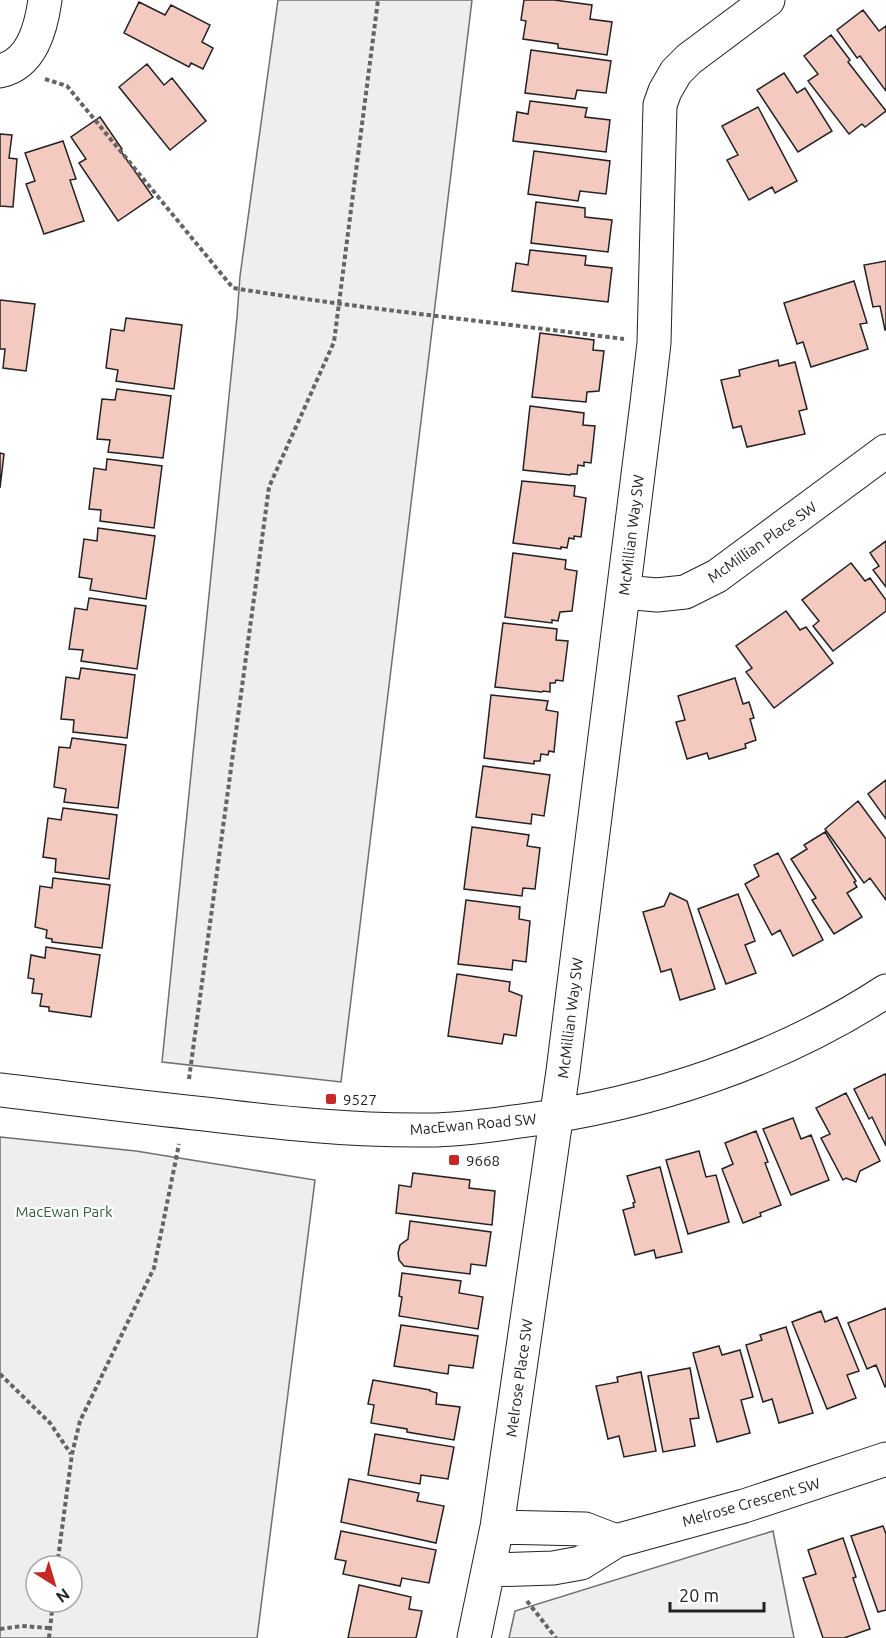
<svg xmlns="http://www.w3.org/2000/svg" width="886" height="1638" font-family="Ubuntu,sans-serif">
  <rect width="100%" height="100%" fill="#fff"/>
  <path fill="#eee" stroke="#6f6f6f" stroke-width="1.5" fill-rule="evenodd" d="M 278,0 L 472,0 L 341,1082 L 162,1062 L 237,317 L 240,276 Z
    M 0,1137 L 136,1151 L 315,1180 L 257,1638 L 0,1638 ZM 36,1566 L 72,1566 L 72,1602 L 36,1602 Z
    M 773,1531 L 794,1638 L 509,1638 L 515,1611 Z"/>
  <path fill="#f3c9c0" stroke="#222" stroke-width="1.5" d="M 524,0 L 554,0 L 592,5 L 590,19 L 612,22 L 607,55 L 558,48 L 558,44 L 523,39 L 526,21 L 521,20 Z
    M 139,2 L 165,15 L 171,5 L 210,25 L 202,42 L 213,48 L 203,69 L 191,63 L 189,67 L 124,33 Z
    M 863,10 L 879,31 L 886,26 L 886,91 L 860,56 L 857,58 L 837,30 Z
    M 831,35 L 850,60 L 848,62 L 886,111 L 865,127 L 862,124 L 849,134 L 808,81 L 818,74 L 804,56 Z
    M 531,50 L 611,61 L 606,93 L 577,90 L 575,99 L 525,93 Z
    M 147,64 L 164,85 L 172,78 L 206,121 L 170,150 L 119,87 Z
    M 784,73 L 797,93 L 805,88 L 832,131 L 798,152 L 757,90 Z
    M 530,101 L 587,108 L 585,117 L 610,120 L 606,152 L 513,141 L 517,112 L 528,114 Z
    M 758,107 L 797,181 L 775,193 L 772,187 L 749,200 L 727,160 L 738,155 L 722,126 Z
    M 100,117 L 122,149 L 120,150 L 153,197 L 118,221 L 79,163 L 86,159 L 71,137 Z
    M 0,134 L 12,135 L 9,158 L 17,159 L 13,207 L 0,206 Z
    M 63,141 L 76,179 L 70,180 L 84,221 L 44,234 L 26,184 L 35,181 L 25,153 Z
    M 534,151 L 610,161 L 606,194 L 580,191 L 578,201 L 528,194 Z
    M 536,202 L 585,208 L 585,217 L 612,220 L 608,252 L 531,243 Z
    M 530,250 L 586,256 L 585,265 L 612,268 L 608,302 L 512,291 L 516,263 L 528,265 Z
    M 886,261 L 886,330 L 885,330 L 880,306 L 873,307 L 864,265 Z
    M 854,281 L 867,323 L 860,324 L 868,349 L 811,367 L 803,342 L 797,344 L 784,303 Z
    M 0,300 L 35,304 L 26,371 L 3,368 L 5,349 L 0,349 Z
    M 126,318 L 182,325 L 174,389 L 116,381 L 118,370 L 106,368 L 111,329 L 124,331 Z
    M 540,333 L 594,340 L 593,350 L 604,351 L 599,391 L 587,392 L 586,402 L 532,397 Z
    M 778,360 L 779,366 L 795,362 L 807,409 L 799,411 L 805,434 L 747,447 L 741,426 L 733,428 L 721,380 L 740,376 L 739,370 Z
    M 117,389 L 171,396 L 163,458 L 108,452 L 110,440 L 97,439 L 102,399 L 115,400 Z
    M 530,406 L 584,413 L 583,425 L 595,426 L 591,463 L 584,462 L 584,466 L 578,465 L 577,474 L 571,474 L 570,475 L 523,470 Z
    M 0,453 L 4,454 L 0,488 Z
    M 107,459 L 162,466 L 154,528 L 100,521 L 101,510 L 89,509 L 94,468 L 106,470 Z
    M 522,481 L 575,486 L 574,496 L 586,498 L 581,537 L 574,536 L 574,539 L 569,538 L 567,548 L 561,547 L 561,549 L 513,543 Z
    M 98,528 L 155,536 L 146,599 L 90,590 L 92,579 L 79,577 L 84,539 L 97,541 Z
    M 886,541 L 886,587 L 873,570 L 879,566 L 870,553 Z
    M 513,553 L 566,560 L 565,569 L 577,571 L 572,611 L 560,612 L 558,621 L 552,620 L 552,623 L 505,617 Z
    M 851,563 L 865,581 L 870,578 L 886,600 L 886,611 L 833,651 L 813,626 L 819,621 L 802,600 Z
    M 89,598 L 146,606 L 137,669 L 81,661 L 83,650 L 69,649 L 75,608 L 87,610 Z
    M 786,611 L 800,630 L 806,627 L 833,663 L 774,708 L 746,672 L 752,668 L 736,646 Z
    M 503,623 L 557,629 L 556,640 L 568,641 L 563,681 L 556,680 L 555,683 L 550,683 L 550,692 L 543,691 L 542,692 L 495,687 Z
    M 81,668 L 135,675 L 127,738 L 73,732 L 74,720 L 61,719 L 66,677 L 79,679 Z
    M 735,678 L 743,704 L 749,702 L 754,718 L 750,719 L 756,740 L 745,744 L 746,748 L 709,759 L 707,753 L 687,759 L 676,722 L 685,720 L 678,696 Z
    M 491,695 L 548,701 L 546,710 L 558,712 L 554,752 L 549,751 L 548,755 L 541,754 L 540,761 L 534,761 L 534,764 L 484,758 Z
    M 72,738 L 126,745 L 118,808 L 64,802 L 66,789 L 54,787 L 59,747 L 70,748 Z
    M 483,766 L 550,775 L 544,816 L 532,814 L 531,824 L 476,817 Z
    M 886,780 L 886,819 L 868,794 Z
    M 858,801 L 886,839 L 886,900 L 870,878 L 864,883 L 825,829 Z
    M 63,808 L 117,815 L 109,879 L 55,872 L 56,859 L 43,857 L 48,818 L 61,820 Z
    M 472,827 L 529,835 L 527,846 L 540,848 L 535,889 L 523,888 L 522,896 L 464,889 Z
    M 825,832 L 856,881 L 854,882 L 857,887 L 847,893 L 862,917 L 834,934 L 812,900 L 816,898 L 791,859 L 807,849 L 804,845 Z
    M 778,853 L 823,940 L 793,956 L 780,930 L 772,935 L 745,884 L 759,876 L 754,865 Z
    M 53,878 L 110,885 L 102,948 L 52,942 L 52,939 L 46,938 L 47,930 L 35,927 L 40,886 L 52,888 Z
    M 670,893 L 687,901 L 715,989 L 680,1000 L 671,969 L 661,972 L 643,912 L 664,906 Z
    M 738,894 L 755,941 L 745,945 L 756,973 L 726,984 L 698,909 Z
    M 466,900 L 520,907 L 519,919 L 530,921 L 526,962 L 513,960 L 512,970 L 458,964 Z
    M 46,947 L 100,955 L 91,1017 L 49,1011 L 49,1007 L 40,1006 L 42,994 L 32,993 L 34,979 L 28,978 L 31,955 L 45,958 Z
    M 457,974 L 510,982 L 509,991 L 522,996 L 516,1036 L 504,1034 L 502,1044 L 448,1036 Z
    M 885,1074 L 886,1076 L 886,1146 L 872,1117 L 869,1119 L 854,1089 Z
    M 846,1093 L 880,1161 L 860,1171 L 856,1182 L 846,1178 L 843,1180 L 821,1138 L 830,1134 L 816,1108 Z
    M 793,1118 L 801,1139 L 811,1135 L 829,1180 L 791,1195 L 763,1129 Z
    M 756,1131 L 768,1162 L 765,1163 L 781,1205 L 760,1213 L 761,1216 L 743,1223 L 722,1169 L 733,1164 L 725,1143 Z
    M 699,1151 L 706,1177 L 716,1175 L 729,1222 L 688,1234 L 666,1160 Z
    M 660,1167 L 682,1252 L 656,1258 L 654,1250 L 635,1255 L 623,1210 L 634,1207 L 633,1203 L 635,1202 L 627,1176 Z
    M 413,1173 L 470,1180 L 469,1188 L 495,1191 L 492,1225 L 396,1213 L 399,1185 L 411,1187 Z
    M 410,1221 L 491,1232 L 486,1266 L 471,1264 L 470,1274 L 404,1266 L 399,1260 L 398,1253 L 400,1245 L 408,1239 Z
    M 402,1273 L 461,1281 L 459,1293 L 483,1297 L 478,1329 L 399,1316 L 402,1297 L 399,1296 Z
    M 886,1308 L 886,1386 L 885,1387 L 876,1365 L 867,1369 L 848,1323 Z
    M 821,1311 L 825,1322 L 837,1317 L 859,1371 L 847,1375 L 856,1398 L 827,1409 L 792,1322 Z
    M 401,1325 L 478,1336 L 473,1368 L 449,1365 L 448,1374 L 394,1366 Z
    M 786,1327 L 813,1413 L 779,1423 L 772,1399 L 763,1402 L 746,1345 L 762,1340 L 760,1335 Z
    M 719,1346 L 722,1355 L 740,1350 L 753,1397 L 741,1400 L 750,1433 L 717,1442 L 693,1353 Z
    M 690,1368 L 699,1418 L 690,1419 L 695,1446 L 663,1452 L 648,1376 Z
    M 641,1372 L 656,1451 L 624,1457 L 619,1436 L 608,1439 L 596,1386 L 618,1382 L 617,1377 Z
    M 373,1380 L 430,1390 L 430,1391 L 437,1393 L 436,1404 L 460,1407 L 454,1440 L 407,1432 L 407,1429 L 371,1423 L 374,1405 L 368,1404 Z
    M 375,1434 L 454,1447 L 448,1479 L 421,1475 L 420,1484 L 368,1475 Z
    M 349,1479 L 419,1493 L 417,1501 L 444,1506 L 436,1543 L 341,1522 Z
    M 883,1526 L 886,1534 L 886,1610 L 878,1612 L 851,1536 Z
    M 341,1531 L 436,1550 L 429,1583 L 402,1578 L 400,1586 L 343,1574 L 346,1561 L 335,1559 Z
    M 843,1538 L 856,1577 L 853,1578 L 870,1629 L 844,1638 L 823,1638 L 803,1578 L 816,1574 L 808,1550 Z
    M 359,1585 L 411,1597 L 409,1609 L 422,1611 L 416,1638 L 348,1638 Z"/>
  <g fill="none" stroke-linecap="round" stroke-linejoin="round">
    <g stroke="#222" stroke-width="35">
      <path id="minor" d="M 0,71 C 32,64 41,28 45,0
        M 624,592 L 657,595 L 685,592 L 717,576 L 886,451
        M 0,1090 C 68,1098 137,1107 205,1114 C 280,1123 354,1131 430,1130 C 460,1130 491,1125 521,1121 C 649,1104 777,1062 886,991
        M 497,1527 L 585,1529 L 616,1541
        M 489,1570 L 553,1568 L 581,1563 L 616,1541 L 744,1506 L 886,1459
        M 474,1638 L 497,1527 L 563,1071 L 647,403 L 654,343 L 660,105 L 665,91 L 676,72 L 689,59 L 768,0"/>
    </g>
    <path stroke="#646464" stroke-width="4" stroke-dasharray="4.5 3" stroke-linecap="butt" d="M 45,79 L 67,86 L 233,288 C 363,309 493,322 624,339
      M 189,1079 L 269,487 L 334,342 L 378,0
      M 0,1374 L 50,1423 L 71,1454
      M 57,1566 L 72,1454 L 80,1421 L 154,1268 L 179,1144
      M 527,1601 L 556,1638
      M 0,1629 L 22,1626 L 49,1628
      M 49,1638 L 53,1602"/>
    <use href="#minor" stroke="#fff" stroke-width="33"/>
  </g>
  <g fill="#c62828" stroke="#fff" stroke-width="2">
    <rect x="325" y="1093" width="12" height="12" rx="3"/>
    <rect x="448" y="1154" width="12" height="12" rx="3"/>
  </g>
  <g text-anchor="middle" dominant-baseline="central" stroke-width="4.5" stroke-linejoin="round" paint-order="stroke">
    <g font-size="15" fill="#222" stroke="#fff">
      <text transform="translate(631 535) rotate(-83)">McMillian Way SW</text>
      <text transform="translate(762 542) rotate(-35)">McMillian Place SW</text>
      <text transform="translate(570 1018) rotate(-83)">McMillian Way SW</text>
      <text transform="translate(473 1124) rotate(-5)">MacEwan Road SW</text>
      <text transform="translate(519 1378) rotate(-82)">Melrose Place SW</text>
      <text transform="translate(751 1502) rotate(-16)">Melrose Crescent SW</text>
    </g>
    <g font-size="15" fill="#222" stroke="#fff" text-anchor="start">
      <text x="343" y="1099">9527</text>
      <text x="466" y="1160">9668</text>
    </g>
    <g font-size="15" fill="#2f5e38" stroke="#fff">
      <text x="64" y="1211">MacEwan Park</text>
    </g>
  </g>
  <g transform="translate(54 1584) rotate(143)"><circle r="28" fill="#ffffff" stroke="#a7a7a7" stroke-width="1.5"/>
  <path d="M0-4.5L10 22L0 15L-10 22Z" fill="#c62828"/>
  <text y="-9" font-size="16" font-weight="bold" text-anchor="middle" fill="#222222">N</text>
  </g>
  <path d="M670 1602v9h94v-9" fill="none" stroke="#222222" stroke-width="3"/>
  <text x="679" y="1602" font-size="18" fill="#222222" stroke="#ffffff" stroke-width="4.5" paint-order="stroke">20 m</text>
</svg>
